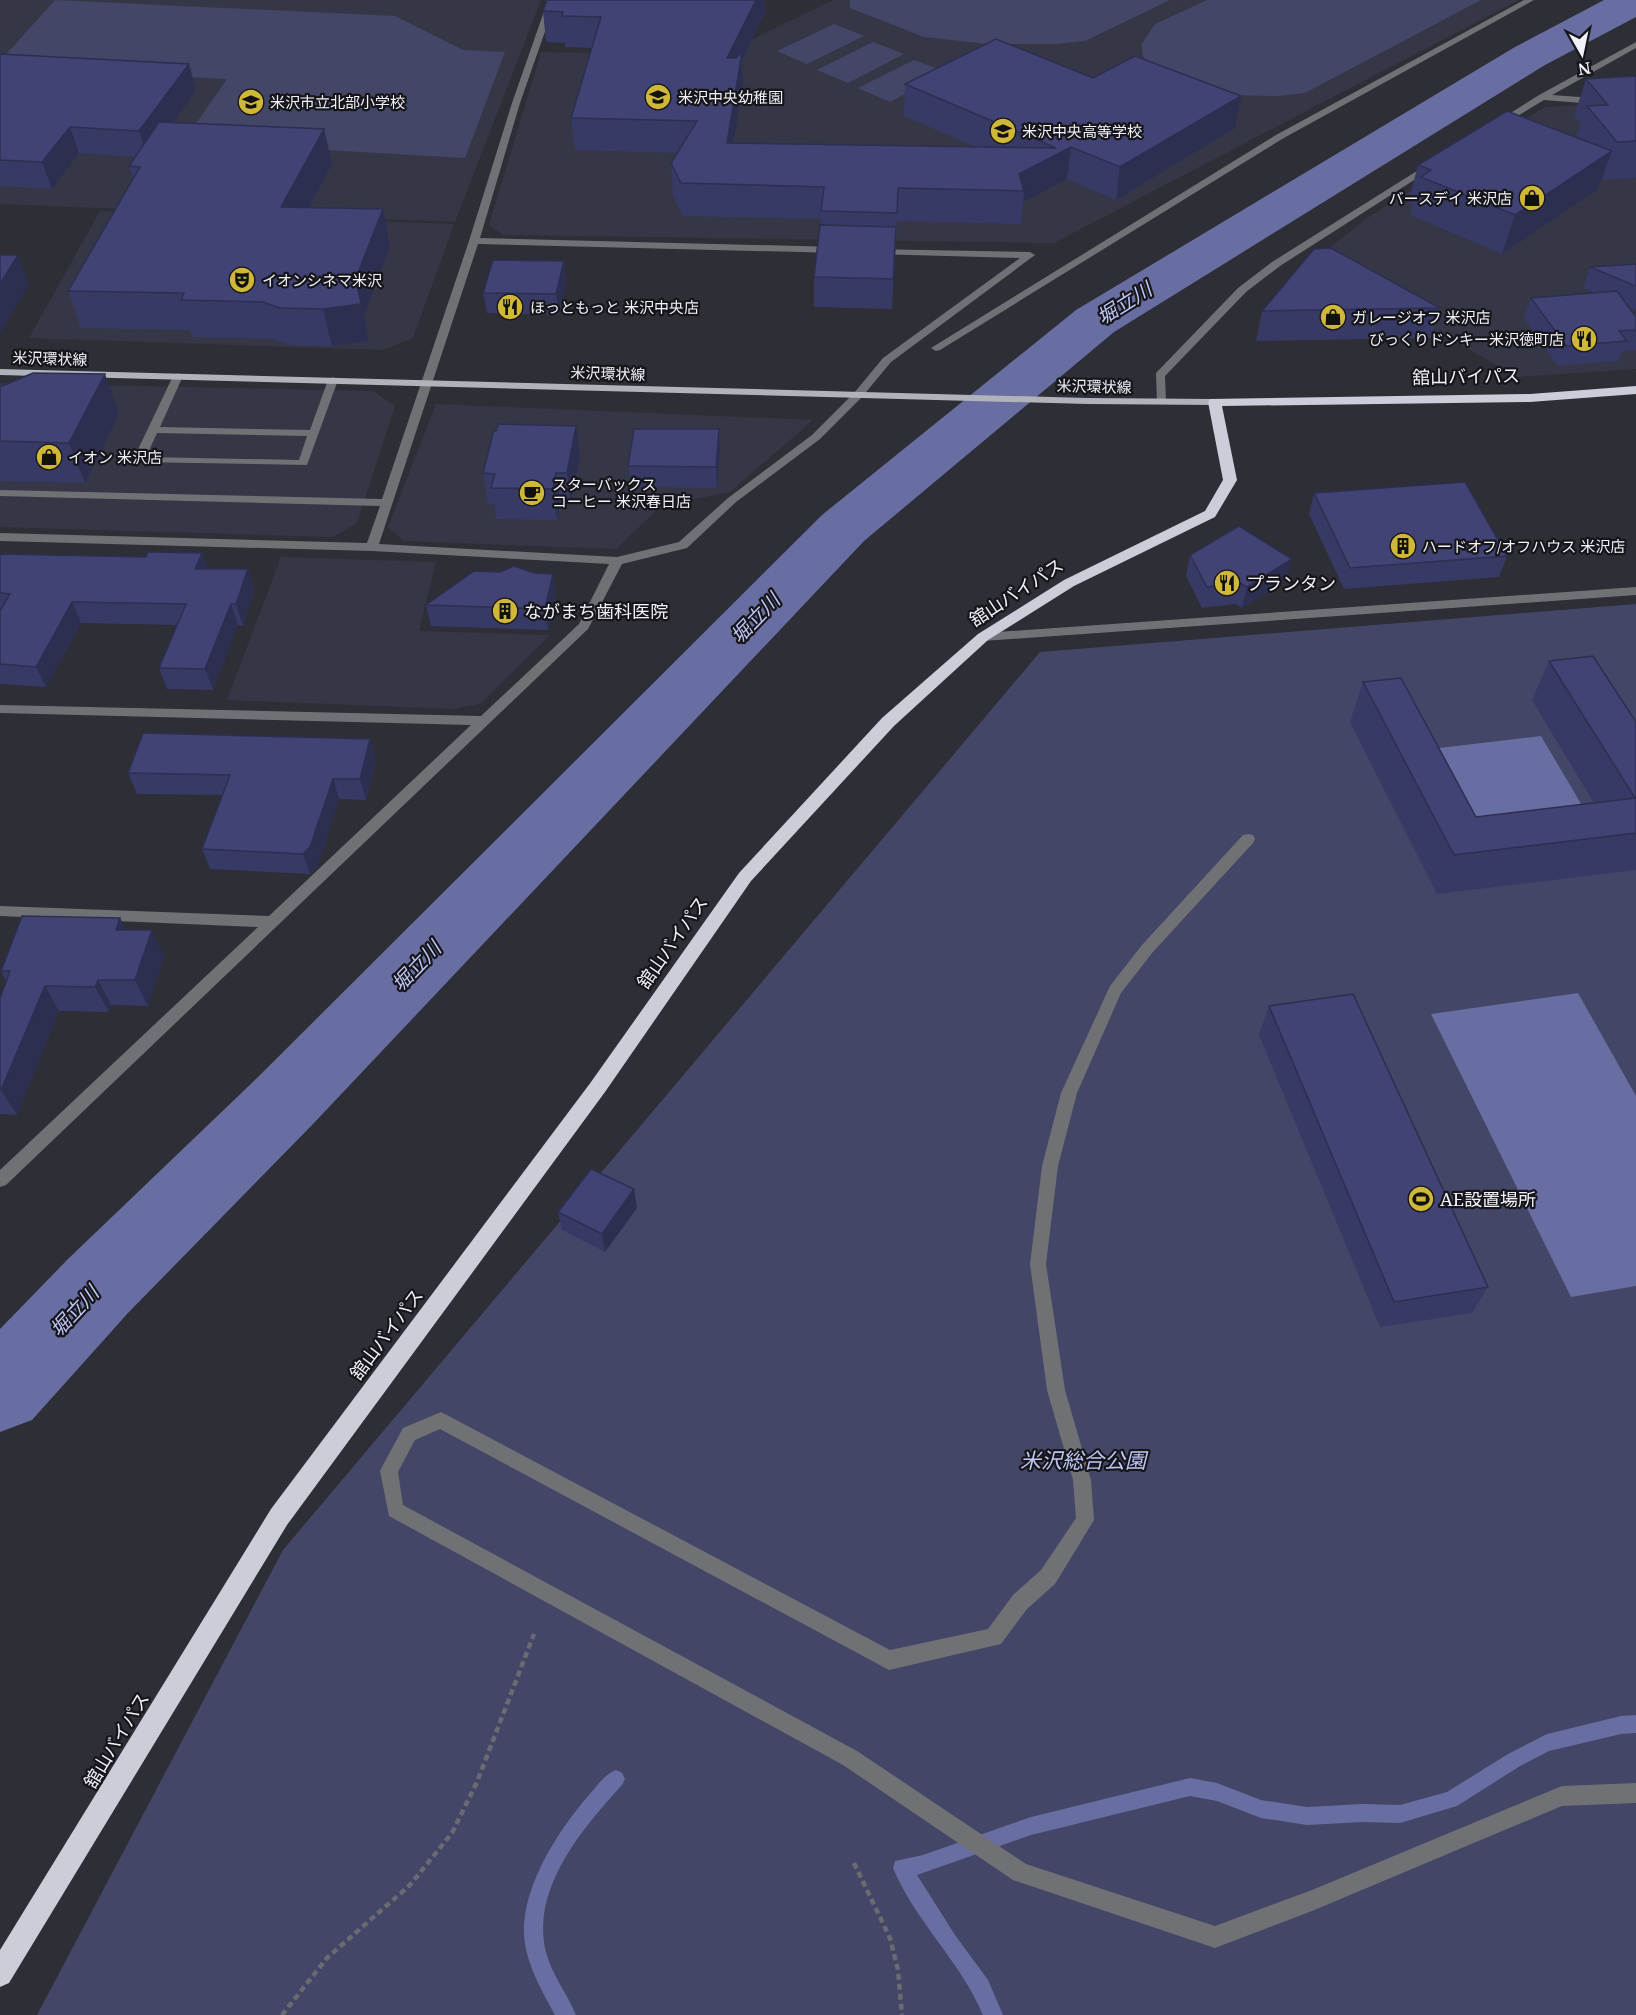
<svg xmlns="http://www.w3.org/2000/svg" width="1636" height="2015" font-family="'Noto Serif','Noto Sans JP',serif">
  <rect width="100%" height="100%" fill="#2d2e36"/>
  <path fill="#353746" d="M 0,0 L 541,0 L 455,222 L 0,204 Z
    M 833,0 L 1519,0 L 1054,243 L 504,235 L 489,225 L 541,52 L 716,57 Z
    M 1636,102 L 1636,369 L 1518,377 L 1312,262 L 1367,218 L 1545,107 Z
    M 100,211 L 454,224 L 413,338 L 383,350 L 29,338 Z
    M 0,383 L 373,391 L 395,406 L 357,523 L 333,537 L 0,527 Z
    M 436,404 L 813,420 L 730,492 L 661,506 L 616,549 L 404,541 L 388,527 Z
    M 281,557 L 436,562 L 419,631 L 550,635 L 480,704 L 453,709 L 227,700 Z"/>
  <path fill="#434666" d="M 55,0 L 395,16 L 463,50 L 505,52 L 465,158 L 183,142 L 227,79 L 0,68 L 0,61 Z
    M 850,0 L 1170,0 L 1085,41 L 1057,44 L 987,44 L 924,37 L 850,8 Z
    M 1207,0 L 1481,0 L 1305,93 L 1279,96 L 1221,95 L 1151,67 L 1143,56 L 1141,45 L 1155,24 Z
    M 834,24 L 864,36 L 807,64 L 777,51 Z
    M 873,42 L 904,54 L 848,83 L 817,70 Z
    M 914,60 L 946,72 L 890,102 L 858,88 Z
    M 1636,604 L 1636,2015 L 37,2015 L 283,1550 L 1040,652 Z"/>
  <path fill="#686ea2" d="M 1541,736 L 1593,824 L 1469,838 L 1422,750 Z
    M 1578,993 L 1636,1096 L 1636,1286 L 1571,1297 L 1431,1014 Z"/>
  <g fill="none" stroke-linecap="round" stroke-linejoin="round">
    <path fill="#686ea2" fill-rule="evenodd" d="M 1636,1715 L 1636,1733 L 1621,1734 L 1549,1751 L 1520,1766 L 1457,1806 L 1400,1823 L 1363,1822 L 1307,1825 L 1261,1818 L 1217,1801 L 1190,1796 L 1031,1835 L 917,1875 L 955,1935 L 988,1980 L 1003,2015 L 983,2015 C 961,1962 915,1921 893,1868 L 895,1861 L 923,1855 L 1031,1817 L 1190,1778 L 1217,1783 L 1261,1800 L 1307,1807 L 1363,1804 L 1400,1805 L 1447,1792 L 1508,1754 L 1547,1734 L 1621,1716 Z
      M 616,1770 L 622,1773 L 625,1779 L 622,1785 C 583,1828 530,1889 546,1952 C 552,1975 567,1993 576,2015 L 555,2015 C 542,1991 525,1962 524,1934 C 522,1886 559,1829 589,1795 C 597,1786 605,1774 616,1770 Z"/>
    <path fill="#686ea2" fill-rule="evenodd" d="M 1604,0 L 1636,0 L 1636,17 L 1545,65 L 1114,332 L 864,541 L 313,1124 L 128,1313 L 32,1420 L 0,1432 L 0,1329 L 68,1259 L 257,1078 L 822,515 L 1076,310 L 1515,47 Z"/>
    <path stroke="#6a6b72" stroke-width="4.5" stroke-dasharray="6 4" stroke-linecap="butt" d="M 854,1863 L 890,1938 L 898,1970 L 902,2015
      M 282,2015 L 327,1958 L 410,1885 L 452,1833 L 477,1782 L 534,1634"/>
    <path fill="#707175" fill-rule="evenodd" d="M 548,0 L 556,0 L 520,103 L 480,238 L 838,247 L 843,250 L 838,253 L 478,244 L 379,544 L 617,557 L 679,542 L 728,498 L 812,435 L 854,393 L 883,358 L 1020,258 L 874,254 L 870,253 L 870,249 L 1030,252 L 1035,255 L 891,362 L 862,397 L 820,439 L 736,502 L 687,548 L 622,564 L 588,629 L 6,1185 L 0,1187 L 0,1170 L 258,927 L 0,916 L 0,906 L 269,916 L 471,725 L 0,713 L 0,705 L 481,716 L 579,624 L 609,564 L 372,551 L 0,541 L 0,533 L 367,543 L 380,506 L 0,496 L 0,490 L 382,499 L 469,241 L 512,103 Z
      M 1524,0 L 1534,0 L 1282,139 L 940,350 L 936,351 L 931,348 L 1276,135 Z
      M 1636,42 L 1636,48 L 1552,95 L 1594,98 L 1636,95 L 1636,101 L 1594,104 L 1544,100 L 1501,126 L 1493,124 L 1539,95 Z
      M 1428,164 L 1436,166 L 1280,266 L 1246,292 L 1165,376 L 1166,402 L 1165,404 L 1157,404 L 1156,373 L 1238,288 L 1272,262 Z
      M 178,373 L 183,376 L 160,427 L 310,430 L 328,380 L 333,377 L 338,380 L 307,465 L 135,462 L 133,460 L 173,376 ZM 157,433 L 307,436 L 299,460 L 146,457 Z
      M 1636,587 L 1636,595 L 983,641 L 977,637 L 983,633 Z
      M 1248,834 L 1253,835 L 1255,839 L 1253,843 L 1152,953 L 1121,993 L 1077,1093 L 1058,1166 L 1046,1264 L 1065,1390 L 1091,1480 L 1094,1520 L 1055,1584 L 1027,1609 L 1001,1644 L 889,1670 L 440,1429 L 415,1440 L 398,1472 L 403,1505 L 857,1751 L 1026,1864 L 1215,1926 L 1312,1890 L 1562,1786 L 1636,1783 L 1636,1803 L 1562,1806 L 1312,1911 L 1215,1948 L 1013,1880 L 843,1765 L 389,1516 L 380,1471 L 383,1465 L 403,1428 L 441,1412 L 890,1650 L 988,1629 L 1013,1595 L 1041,1570 L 1076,1518 L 1073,1480 L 1047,1390 L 1030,1264 L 1042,1166 L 1061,1093 L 1110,986 L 1142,945 L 1243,835 Z"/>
    <path fill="#b1b3bc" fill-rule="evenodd" d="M 0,369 L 1088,398 L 1215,399 L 1220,402 L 1215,405 L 1088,404 L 0,375 Z"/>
    <path fill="#cbcdd8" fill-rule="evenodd" d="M 1636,386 L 1636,394 L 1530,402 L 1222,406 L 1237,480 L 1215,517 L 1074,586 L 988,640 L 894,726 L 751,881 L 605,1092 L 287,1525 L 9,1983 L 0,1987 L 0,1950 L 271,1509 L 591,1082 L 739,873 L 882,718 L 978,634 L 1064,580 L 1205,511 L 1223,480 L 1208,402 L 1210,399 L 1530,394 Z"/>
  </g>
  <path fill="#373a64" d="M 543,11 L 765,13 L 742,60 L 743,83 L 733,143 L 976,147 L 904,116 L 905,84 L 1093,78 L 1241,96 L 1235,128 L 1116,200 L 1067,179 L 1023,202 L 1021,224 L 897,221 L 892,309 L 814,307 L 814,277 L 821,219 L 683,216 L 673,196 L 671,163 L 678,153 L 575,150 L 571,118 L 592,48 L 565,47 L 565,43 L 546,42 Z
    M 0,54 L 189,64 L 196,90 L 172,122 L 324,129 L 332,164 L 309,208 L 383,209 L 390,246 L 364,315 L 369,341 L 332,346 L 290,345 L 273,339 L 192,337 L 190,330 L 81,328 L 68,291 L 133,179 L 129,166 L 135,157 L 79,153 L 52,189 L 0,186 Z
    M 1636,76 L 1636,178 L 1603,180 L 1602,178 L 1598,189 L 1502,254 L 1410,215 L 1413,205 L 1408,203 L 1418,165 L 1576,137 L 1581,124 L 1574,116 L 1586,79 Z
    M 564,261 L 566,282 L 559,315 L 487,313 L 483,293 Z
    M 1636,264 L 1636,310 L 1629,307 L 1636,317 L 1636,350 L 1623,351 L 1618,361 L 1558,366 L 1524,318 L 1531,298 L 1595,293 L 1583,288 L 1590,267 Z
    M 1440,308 L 1431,338 L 1256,341 L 1262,311 Z
    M 0,387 L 119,414 L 85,483 L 0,481 Z
    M 719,429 L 720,450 L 717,488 L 631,487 L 628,466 Z
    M 580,456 L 571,504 L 560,504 L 557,520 L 496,519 L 494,504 L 488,504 L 483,473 Z
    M 1314,493 L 1507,556 L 1499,577 L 1344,589 L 1309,514 Z
    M 0,554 L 207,569 L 255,590 L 243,626 L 238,625 L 213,690 L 167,689 L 159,668 L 177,625 L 81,623 L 46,687 L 0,684 Z
    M 1190,555 L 1287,580 L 1242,608 L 1235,604 L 1202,608 L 1186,576 Z
    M 500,572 L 553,574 L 556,595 L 548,630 L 431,626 L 426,605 Z
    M 1549,661 L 1636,722 L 1636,870 L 1437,894 L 1350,722 L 1363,682 L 1476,817 L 1594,803 L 1532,700 Z
    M 370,739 L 376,760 L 366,800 L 339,799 L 317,868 L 310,874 L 210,869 L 202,849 L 222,795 L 137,794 L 128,773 Z
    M 126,930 L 164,956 L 148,1006 L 111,1005 L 109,1012 L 59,1011 L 17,1115 L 0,1114 L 0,998 L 6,981 L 1,971 Z
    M 1269,1006 L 1488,1287 L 1472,1313 L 1380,1327 L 1259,1035 Z
    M 634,1189 L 637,1208 L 605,1252 L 562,1230 L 558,1212 Z"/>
  <path fill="#2d2f51" d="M 756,0 L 765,0 L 765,13 L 742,60 L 743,83 L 728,176 L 727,143 L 727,58 Z
    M 189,64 L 196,90 L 148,158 L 139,131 Z
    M 1241,96 L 1235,128 L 1116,200 L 1120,167 Z
    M 70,127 L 79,153 L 52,189 L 42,162 Z
    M 324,129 L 332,164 L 290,243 L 281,207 Z
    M 1071,147 L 1067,179 L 1023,202 L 1024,191 L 1019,174 Z
    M 1612,151 L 1598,189 L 1502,254 L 1515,215 Z
    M 383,209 L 390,246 L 364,315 L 369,341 L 332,346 L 323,309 Z
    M 896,227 L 895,257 L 892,309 L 893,279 Z
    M 18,255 L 29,285 L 0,334 L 0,284 Z
    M 564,261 L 566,282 L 559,315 L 556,294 Z
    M 105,374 L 119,414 L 85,483 L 69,443 Z
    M 576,426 L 580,456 L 571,504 L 567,473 Z
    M 719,429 L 720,450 L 717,488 L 716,467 Z
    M 556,473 L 560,504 L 557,520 L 553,489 Z
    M 202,553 L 209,574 L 195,569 Z
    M 1292,559 L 1287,580 L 1242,608 L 1247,587 Z
    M 248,569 L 255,590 L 243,626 L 236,604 Z
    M 553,574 L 556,595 L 548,630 L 545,609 Z
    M 72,602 L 81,623 L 46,687 L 36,667 Z
    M 231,604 L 238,625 L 213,690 L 205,669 Z
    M 370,739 L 376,760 L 366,800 L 360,779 Z
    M 333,779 L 339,799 L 317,868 L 310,874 L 303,854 Z
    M 120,918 L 133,944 L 116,930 Z
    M 152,930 L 164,956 L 148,1006 L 135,980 Z
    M 98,980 L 111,1005 L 109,1012 L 95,987 Z
    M 45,986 L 59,1011 L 17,1115 L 1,1090 Z
    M 634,1189 L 637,1208 L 605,1252 L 602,1234 Z"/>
  <path fill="#404374" stroke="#2d2f51" stroke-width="1.5" d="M 547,0 L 756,0 L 727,58 L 736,58 L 742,52 L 727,143 L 1056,148 L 905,84 L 996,39 L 1093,78 L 1135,56 L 1241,96 L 1120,167 L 1071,147 L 1019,174 L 1024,191 L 898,188 L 897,213 L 821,211 L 824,187 L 681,183 L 671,163 L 697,121 L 571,118 L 601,17 L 562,16 L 563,12 L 543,11 Z
    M 0,54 L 189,64 L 139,131 L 70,127 L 42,162 L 0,160 Z
    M 1636,76 L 1636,141 L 1617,142 L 1587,106 L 1608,105 L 1586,79 Z
    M 1507,111 L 1612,151 L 1515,215 L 1421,177 L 1431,170 L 1418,165 Z
    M 159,122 L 324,129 L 281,207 L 383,209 L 356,278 L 361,304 L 323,309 L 280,308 L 263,302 L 181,300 L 184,293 L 68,291 L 140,167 L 129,166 Z
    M 820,225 L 896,227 L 893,279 L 814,277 Z
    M 1331,248 L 1440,308 L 1262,311 L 1314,249 Z
    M 0,255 L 18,255 L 0,284 Z
    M 493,260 L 564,261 L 556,294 L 483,293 Z
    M 1636,264 L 1636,286 L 1590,267 Z
    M 1617,291 L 1636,317 L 1636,330 L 1619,331 L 1627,341 L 1566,346 L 1531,298 Z
    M 33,373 L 105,374 L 69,443 L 0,441 L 0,387 Z
    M 498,424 L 576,426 L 567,473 L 556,473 L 553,489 L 491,488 L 495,474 L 483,473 L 494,430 L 496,431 Z
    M 634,429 L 719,429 L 716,467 L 628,466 Z
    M 1465,482 L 1507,556 L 1350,568 L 1314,493 Z
    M 1239,526 L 1292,559 L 1247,587 L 1240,583 L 1207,587 L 1190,555 Z
    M 148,552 L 202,553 L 195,569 L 248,569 L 236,604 L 231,604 L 205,669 L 159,668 L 186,604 L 72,602 L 36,667 L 0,664 L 0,611 L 10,594 L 0,593 L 0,554 L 146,557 Z
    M 514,566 L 534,573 L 553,574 L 545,609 L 426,605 L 474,571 L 500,572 Z
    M 1593,656 L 1636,722 L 1636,833 L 1454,855 L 1363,682 L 1401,678 L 1476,817 L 1635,798 L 1549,661 Z
    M 143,733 L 370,739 L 360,779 L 333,779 L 310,847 L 303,854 L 202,849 L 230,775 L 128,773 Z
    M 22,916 L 120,918 L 116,930 L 152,930 L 135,980 L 98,980 L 95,987 L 45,986 L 1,1090 L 0,1090 L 0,998 L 10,971 L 1,971 Z
    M 1353,994 L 1488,1287 L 1394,1302 L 1269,1006 Z
    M 591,1169 L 634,1189 L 602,1234 L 558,1212 Z"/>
  <defs>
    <g id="school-disc" transform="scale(1.35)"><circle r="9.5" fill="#cfb837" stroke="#16161a"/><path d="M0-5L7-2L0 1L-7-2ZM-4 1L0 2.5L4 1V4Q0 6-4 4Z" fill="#111"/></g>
    <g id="shop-disc" transform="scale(1.35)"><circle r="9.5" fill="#cfb837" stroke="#16161a"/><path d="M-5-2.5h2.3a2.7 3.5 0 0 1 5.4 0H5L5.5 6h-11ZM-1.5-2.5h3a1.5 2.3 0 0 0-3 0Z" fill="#111"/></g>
    <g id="theatre-disc" transform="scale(1.35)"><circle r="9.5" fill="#cfb837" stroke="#16161a"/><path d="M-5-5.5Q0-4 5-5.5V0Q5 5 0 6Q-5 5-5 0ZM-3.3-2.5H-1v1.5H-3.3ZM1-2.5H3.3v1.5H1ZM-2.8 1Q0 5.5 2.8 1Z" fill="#111"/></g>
    <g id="restaurant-disc" transform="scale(1.35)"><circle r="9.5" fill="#cfb837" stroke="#16161a"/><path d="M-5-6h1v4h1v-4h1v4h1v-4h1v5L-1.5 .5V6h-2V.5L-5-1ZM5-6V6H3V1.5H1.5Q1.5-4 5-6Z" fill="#111"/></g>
    <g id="cafe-disc" transform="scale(1.35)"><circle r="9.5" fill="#cfb837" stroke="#16161a"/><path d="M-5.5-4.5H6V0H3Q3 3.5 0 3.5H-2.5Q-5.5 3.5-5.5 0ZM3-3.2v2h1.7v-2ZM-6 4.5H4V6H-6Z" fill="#111"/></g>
    <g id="building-disc" transform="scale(1.35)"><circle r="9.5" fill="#cfb837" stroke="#16161a"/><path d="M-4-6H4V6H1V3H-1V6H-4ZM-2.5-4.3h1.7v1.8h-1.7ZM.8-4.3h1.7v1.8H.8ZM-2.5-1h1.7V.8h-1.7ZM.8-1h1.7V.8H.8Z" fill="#111"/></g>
    <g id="stadium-disc" transform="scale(1.35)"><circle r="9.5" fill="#cfb837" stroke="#16161a"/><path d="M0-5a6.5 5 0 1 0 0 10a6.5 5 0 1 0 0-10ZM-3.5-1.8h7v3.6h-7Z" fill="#111"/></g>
  </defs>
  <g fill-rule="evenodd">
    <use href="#school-disc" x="658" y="97"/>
    <use href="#school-disc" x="251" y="102"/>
    <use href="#school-disc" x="1003" y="131"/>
    <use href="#shop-disc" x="1532" y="198"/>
    <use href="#theatre-disc" x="242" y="280"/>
    <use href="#restaurant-disc" x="510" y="307"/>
    <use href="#shop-disc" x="1333" y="317"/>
    <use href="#restaurant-disc" x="1584" y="339"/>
    <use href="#shop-disc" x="49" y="457"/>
    <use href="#cafe-disc" x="532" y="493"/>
    <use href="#building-disc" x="1403" y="546"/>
    <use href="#restaurant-disc" x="1227" y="583"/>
    <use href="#building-disc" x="505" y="611"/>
    <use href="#stadium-disc" x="1421" y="1199"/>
  </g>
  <g text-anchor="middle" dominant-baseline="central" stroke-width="4.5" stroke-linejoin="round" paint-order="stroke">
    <g font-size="15" fill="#f1f2f8" stroke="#16161a" text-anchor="start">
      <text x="678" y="97">米沢中央幼稚園</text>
      <text x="270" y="102">米沢市立北部小学校</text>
      <text x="1022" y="131">米沢中央高等学校</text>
      <text x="1512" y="198" text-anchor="end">バースデイ 米沢店</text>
      <text x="262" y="280">イオンシネマ米沢</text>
      <text x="530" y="307">ほっともっと 米沢中央店</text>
      <text x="1352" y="317">ガレージオフ 米沢店</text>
      <text x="1564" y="339" text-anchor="end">びっくりドンキー米沢徳町店</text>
      <text x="68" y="457">イオン 米沢店</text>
      <text x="552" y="484">スターバックス<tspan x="552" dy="17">コーヒー 米沢春日店</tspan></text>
      <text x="1422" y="546">ハードオフ/オフハウス 米沢店</text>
    </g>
    <g font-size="15" fill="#f1f2f8" stroke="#16161a">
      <text transform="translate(50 358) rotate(2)">米沢環状線</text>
      <text transform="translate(608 373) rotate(2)">米沢環状線</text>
      <text transform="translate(1094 386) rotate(1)">米沢環状線</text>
    </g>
    <g font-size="18" fill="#f1f2f8" stroke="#16161a">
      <text transform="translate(1466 376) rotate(-1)">舘山バイパス</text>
      <text transform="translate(1016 592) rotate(-33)">舘山バイパス</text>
      <text transform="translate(672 942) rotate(-55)">舘山バイパス</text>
      <text transform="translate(386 1334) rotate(-53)">舘山バイパス</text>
      <text transform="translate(116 1740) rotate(-59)">舘山バイパス</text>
    </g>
    <g font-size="18" fill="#f1f2f8" stroke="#16161a" text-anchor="start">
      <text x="1246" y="583">プランタン</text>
      <text x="524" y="611">ながまち歯科医院</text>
      <text x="1440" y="1199">AE設置場所</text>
    </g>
    <g font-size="20" font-style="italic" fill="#c0c6f6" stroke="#16161a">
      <text transform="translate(1124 303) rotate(-32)">堀立川</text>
      <text transform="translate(755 618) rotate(-46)">堀立川</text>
      <text transform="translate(416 966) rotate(-46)">堀立川</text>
      <text transform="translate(74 1311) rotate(-47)">堀立川</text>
    </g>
    <g font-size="21" font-style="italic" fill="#bfc5f5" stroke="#16161a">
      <text x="1083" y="1460">米沢総合公園</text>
    </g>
  </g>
  <g transform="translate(1582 54) rotate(171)" stroke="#16161a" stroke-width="4.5" paint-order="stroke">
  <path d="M0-4.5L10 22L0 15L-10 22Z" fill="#f1f2f8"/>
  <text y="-9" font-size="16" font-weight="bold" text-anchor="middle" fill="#f1f2f8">N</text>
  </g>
</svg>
